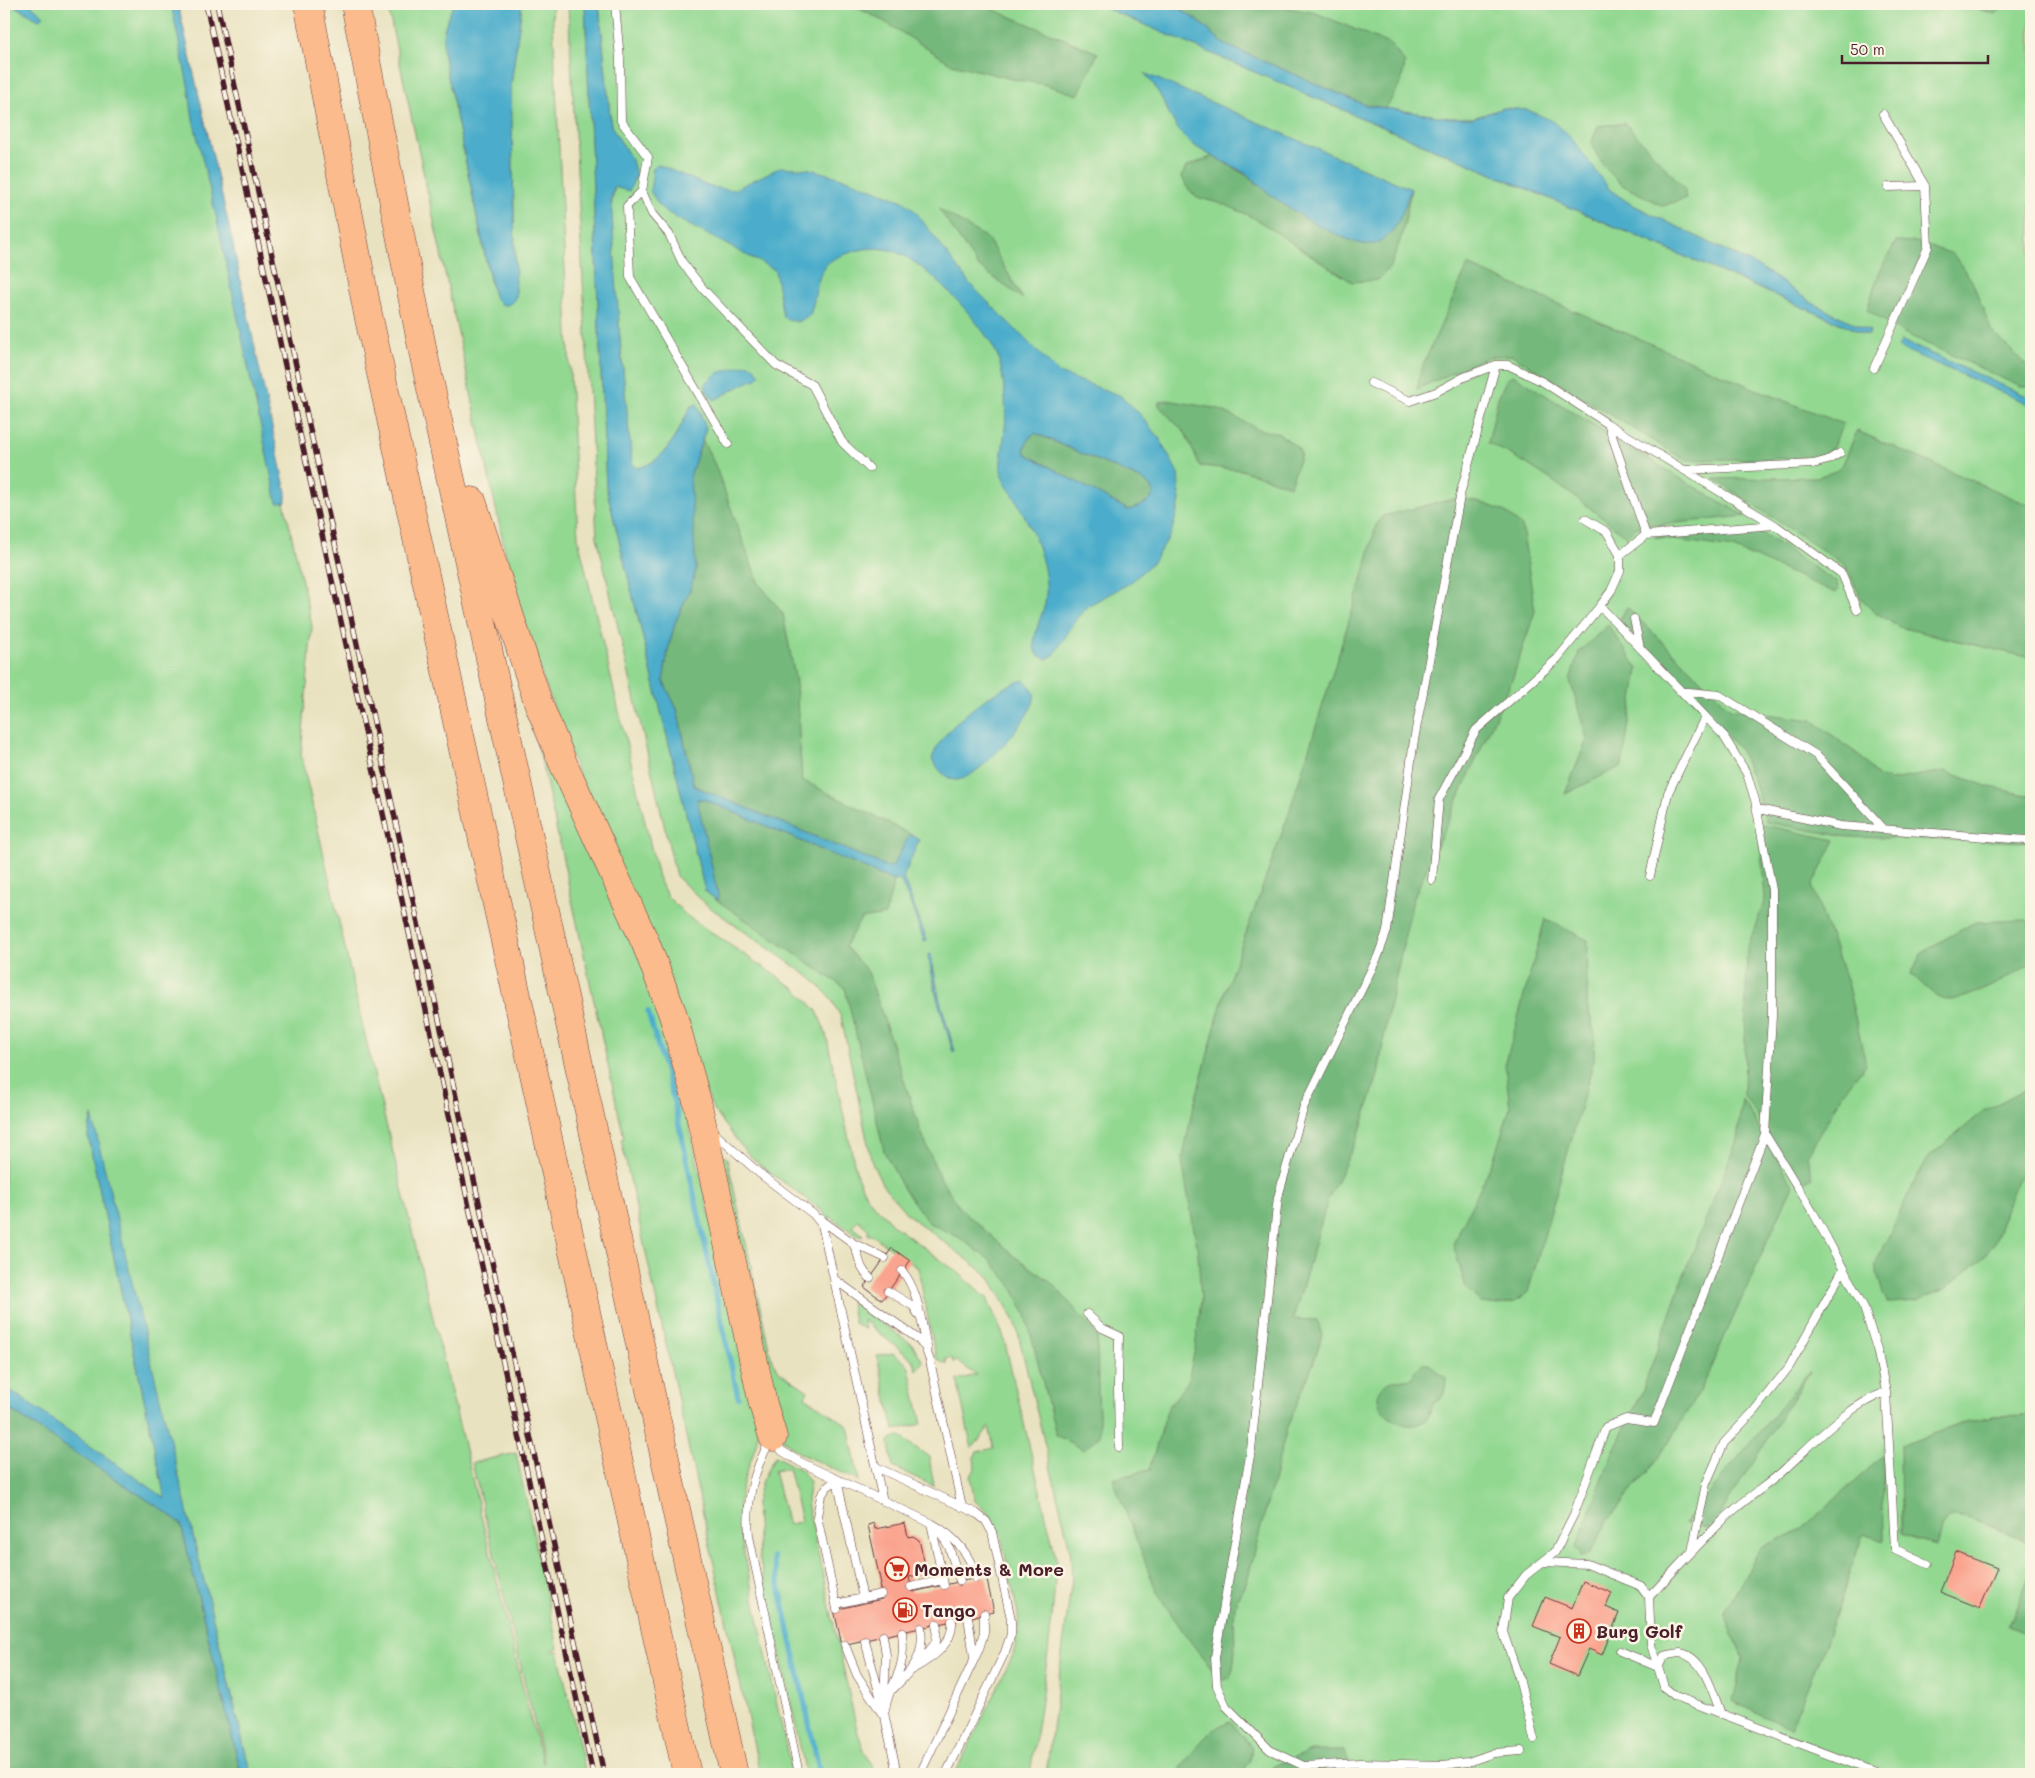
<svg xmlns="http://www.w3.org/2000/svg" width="2035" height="1778" font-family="Mali,sans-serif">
  <rect width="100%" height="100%" fill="#fcf5e5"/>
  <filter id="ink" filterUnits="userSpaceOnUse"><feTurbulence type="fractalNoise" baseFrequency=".02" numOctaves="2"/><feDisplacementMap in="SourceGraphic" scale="10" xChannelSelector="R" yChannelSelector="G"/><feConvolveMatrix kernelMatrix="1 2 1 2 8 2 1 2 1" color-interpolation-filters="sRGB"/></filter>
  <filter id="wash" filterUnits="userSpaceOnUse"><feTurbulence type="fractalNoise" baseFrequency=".0096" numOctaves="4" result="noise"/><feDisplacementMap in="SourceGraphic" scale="20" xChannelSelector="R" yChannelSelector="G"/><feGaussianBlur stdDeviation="1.12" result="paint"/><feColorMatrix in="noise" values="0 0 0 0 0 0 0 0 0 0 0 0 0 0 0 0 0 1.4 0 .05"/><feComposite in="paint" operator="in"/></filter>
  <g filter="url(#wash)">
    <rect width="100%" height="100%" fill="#e9e2c0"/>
    <path fill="#92d891" stroke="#6e7c5e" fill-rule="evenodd" d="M 4,4 L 11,4 L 39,20 L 44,16 L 30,4 L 172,4 L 312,626 L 301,755 L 372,1066 L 529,1713 L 543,1763 L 544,1763 L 472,1463 L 516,1453 L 558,1648 L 553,1650 L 554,1652 L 558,1651 L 586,1774 L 251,1774 L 91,1118 L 88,1136 L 165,1498 L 4,1386 Z
      M 387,4 L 454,4 L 444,29 L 444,57 L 490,281 L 493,293 L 516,296 L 511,85 L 522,4 L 552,4 L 578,538 L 658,877 L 667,896 L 687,916 L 797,990 L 817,1011 L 826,1034 L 857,1176 L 866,1196 L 894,1226 L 960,1274 L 987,1298 L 1003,1335 L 1056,1558 C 1054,1630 1040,1703 1030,1774 L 955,1774 L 1013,1655 L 1019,1629 L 1018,1614 L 1000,1532 L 990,1515 L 975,1501 L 970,1477 L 975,1469 L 974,1457 L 977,1452 L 994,1448 L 989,1427 L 972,1449 L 957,1380 L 976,1375 L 957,1361 L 953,1362 L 952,1358 L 946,1359 L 947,1364 L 936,1358 L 918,1268 L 872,1235 L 868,1235 L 868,1229 L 858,1220 L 852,1226 L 863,1235 L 857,1236 L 829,1216 L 830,1221 L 821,1210 L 760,1165 L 745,1151 L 713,1109 L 702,1084 L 582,785 L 517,606 Z
      M 568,4 L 585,4 L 606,487 L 705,891 L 717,901 L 718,895 L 677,709 L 675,623 L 690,476 L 706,428 L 691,406 C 678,430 667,462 637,468 L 632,464 L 620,339 L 611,218 C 612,187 615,185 632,160 L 611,126 L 599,4 L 1096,4 L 1867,335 L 1870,331 L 1812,303 L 1761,268 L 1629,203 L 1610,190 L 1591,167 L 1504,108 L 1473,118 L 1450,118 L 1365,105 L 1224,44 L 1197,20 L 1172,4 L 2031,4 L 2031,398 L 1902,341 L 1899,347 L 2031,405 L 2031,1415 L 1994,1416 L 1965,1422 L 1900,1447 L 1937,1546 L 1942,1530 L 1949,1518 L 1957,1515 L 1970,1518 L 2031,1543 L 2031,1570 L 2010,1626 L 2031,1635 L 2031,1774 L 1046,1774 L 1072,1578 L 1070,1549 L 1015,1321 L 989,1276 L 907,1214 L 882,1184 L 872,1163 L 841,1017 L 830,997 L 811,978 L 708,906 L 676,876 L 597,537 ZM 1149,76 L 1411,189 L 1402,235 L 1387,238 L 1372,244 L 1279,200 L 1246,175 L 1205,152 L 1186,139 Z
      M 529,704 L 659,997 L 759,1427 C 757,1450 746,1469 741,1491 C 738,1504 739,1517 739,1530 L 792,1774 L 760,1774 L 621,1139 L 624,1138 Z
      M 715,1150 L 727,1158 L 772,1361 L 780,1372 L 808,1391 L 805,1397 L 848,1426 L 859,1481 L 799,1453 L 783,1439 Z
      M 851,1303 L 857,1305 L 913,1345 L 923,1362 L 917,1371 L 914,1361 L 863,1320 L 865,1329 L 854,1323 Z
      M 893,1353 L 908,1365 L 922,1424 L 894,1430 L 877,1356 Z
      M 899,1436 L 929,1457 L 934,1486 L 893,1467 L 889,1442 L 891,1439 Z
      M 775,1456 L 801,1470 L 810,1482 L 807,1500 L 808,1507 L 857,1730 L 864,1750 L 877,1774 L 806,1774 L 759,1557 L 756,1503 L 762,1480 ZM 788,1468 L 801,1521 L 788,1525 L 774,1471 Z"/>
    <path fill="#75b87b" stroke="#606c53" d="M 850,4 L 980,4 L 1098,53 L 1078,95 L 1042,84 L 1012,79 L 952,64 L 885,22 Z
      M 1172,4 L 1268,4 L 1316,13 L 1390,44 L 1405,63 L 1401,83 L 1386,108 L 1365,105 L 1224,44 L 1197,20 Z
      M 1962,4 L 2007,4 L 1995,14 Z
      M 1625,123 L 1684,188 L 1686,198 L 1663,206 L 1622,185 L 1605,168 L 1591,144 L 1598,126 Z
      M 1213,156 L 1246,175 L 1279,200 L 1397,222 L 1411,189 L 1402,235 L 1391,266 L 1378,280 L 1352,282 L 1254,218 L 1226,205 L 1196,197 L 1186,186 L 1182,176 L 1186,167 Z
      M 939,209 L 988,239 L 1023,299 L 978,266 Z
      M 1896,241 L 1916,242 L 1953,254 L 1972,281 L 1991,330 L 2031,370 L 2031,387 L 2021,387 L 1904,333 L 1867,310 L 1879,273 Z
      M 1468,265 L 1753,388 L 1843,424 L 1832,449 L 1820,458 L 1685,460 L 1512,355 L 1487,357 L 1417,389 L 1421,369 Z
      M 1513,375 L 1691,485 L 1746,516 L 1636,527 L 1627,537 C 1582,502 1539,467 1488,443 L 1498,398 L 1507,378 Z
      M 1167,400 L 1219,409 L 1258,429 L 1280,434 L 1298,448 L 1301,454 L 1290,486 L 1241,470 L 1200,466 L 1185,433 L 1159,406 L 1159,402 Z
      M 1857,431 L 2031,506 L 2031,658 L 1899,627 L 1873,611 L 1862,599 L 1845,565 L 1714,479 L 1817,477 L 1836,471 L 1843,464 Z
      M 1035,433 L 1143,480 C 1165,496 1145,506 1128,510 L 1026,454 L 1024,450 L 1029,438 Z
      M 702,439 L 715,465 L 758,582 L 783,614 L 796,683 L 802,780 L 910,834 L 893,866 L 888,867 L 694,786 L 677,709 L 663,681 L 668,650 L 675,623 L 691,587 L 690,476 Z
      M 1457,498 L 1477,501 L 1504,511 L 1522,526 L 1535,611 L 1512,680 L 1413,899 L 1387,1018 L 1378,1075 L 1358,1137 L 1328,1199 L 1293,1319 L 1317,1320 L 1322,1335 L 1314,1362 L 1287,1428 L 1247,1581 C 1243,1589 1237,1598 1235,1607 C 1232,1631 1239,1656 1230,1678 L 1221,1681 L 1187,1637 L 1157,1593 L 1113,1479 L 1149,1470 L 1168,1408 L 1188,1381 L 1195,1349 L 1201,1301 L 1198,1252 L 1182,1162 L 1191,1116 L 1224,994 L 1288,816 L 1363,576 L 1376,525 L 1383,516 Z
      M 1761,532 L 1836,582 L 1839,589 L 1836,593 L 1733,548 L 1654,537 Z
      M 1627,607 L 1730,709 L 1812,720 L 1860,756 L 1878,777 L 1891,780 L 1945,771 L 1986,786 L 2031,796 L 2031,842 L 1847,837 L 1766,822 L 1754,783 L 1741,751 L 1619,621 Z
      M 1608,625 L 1638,669 L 1622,766 L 1565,794 L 1587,739 L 1570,680 L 1579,652 Z
      M 696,799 L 703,799 L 894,881 L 885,915 L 861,919 L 845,946 L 868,972 L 920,1129 L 939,1176 L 960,1208 L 1014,1256 L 1050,1281 L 1097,1334 L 1098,1392 L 1100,1435 L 1084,1450 L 1056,1435 L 1026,1315 L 1010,1283 L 990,1260 L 960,1238 L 929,1223 L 903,1188 L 884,1151 L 845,988 L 718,901 L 718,895 Z
      M 1759,824 L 1835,840 L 1812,886 L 1847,982 L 1866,1064 L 1843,1093 L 1807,1156 L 1813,1177 L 1799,1184 L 1744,1095 L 1747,949 L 1765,899 Z
      M 1545,919 L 1588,940 L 1587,1005 L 1595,1034 L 1594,1060 L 1528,1292 L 1515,1302 L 1499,1305 L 1481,1303 L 1466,1288 L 1453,1244 L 1493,1161 L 1510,1108 L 1505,1065 Z
      M 2026,920 L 2031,922 L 2031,963 C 2016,974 1960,1006 1942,999 C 1931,994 1921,982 1911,974 L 1922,952 L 1975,922 Z
      M 2031,1086 L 2031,1162 L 2016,1182 L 1995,1242 L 1984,1257 L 1944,1289 L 1918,1301 L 1888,1303 L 1883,1294 L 1875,1265 L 1917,1176 L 1929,1157 L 1984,1111 Z
      M 1742,1099 L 1793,1185 L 1701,1389 L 1660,1456 L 1608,1520 L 1590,1553 L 1582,1556 L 1576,1548 L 1612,1454 L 1641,1395 L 1683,1277 L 1737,1140 Z
      M 1423,1364 L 1429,1364 L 1446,1378 C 1446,1384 1445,1393 1442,1397 C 1439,1401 1435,1401 1433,1405 C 1430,1409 1430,1415 1426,1419 C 1405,1440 1361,1403 1385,1385 C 1393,1379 1403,1380 1412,1378 L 1415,1370 Z
      M 1810,1371 L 1711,1529 L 1684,1523 Z
      M 4,1406 L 169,1514 L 181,1524 L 241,1774 L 4,1774 Z
      M 2031,1415 L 2031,1543 C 2017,1537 1961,1510 1950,1518 C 1943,1523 1940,1538 1937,1546 L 1901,1534 L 1900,1446 L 1965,1422 L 1994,1416 Z
      M 1883,1456 L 1884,1541 L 1863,1534 L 1829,1635 L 1790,1729 L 1733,1701 L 1743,1658 L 1724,1613 L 1761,1548 L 1804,1527 Z
      M 2031,1571 L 2031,1635 L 2009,1626 Z
      M 1230,1721 L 1252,1747 L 1250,1762 L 1241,1774 L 1177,1774 C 1192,1754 1205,1730 1230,1721 Z
      M 1311,1751 L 1344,1751 L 1350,1763 L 1337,1774 L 1262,1774 L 1276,1765 Z"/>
    <path fill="#4badcb" stroke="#4a667b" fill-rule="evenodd" d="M 11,4 L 30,4 L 44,16 L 39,20 Z
      M 171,4 L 178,4 L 230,231 L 286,492 L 286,502 L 277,503 L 216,216 L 193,119 L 188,85 Z
      M 454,4 L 522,4 L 511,85 L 516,296 C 510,310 497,307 493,293 L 444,57 C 441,37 445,22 454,4 Z
      M 585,4 L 599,4 L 611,126 L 632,160 L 636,176 L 629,191 L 614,187 L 611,200 L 620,339 L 632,464 L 637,468 C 667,462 678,430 691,406 L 697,404 L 706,428 L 690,477 L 696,569 L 691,587 L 675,623 L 668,650 L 663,681 L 677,709 L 694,786 L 888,867 L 893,866 L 910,834 L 919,840 L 903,878 L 927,940 L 924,941 L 910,902 L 900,880 L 894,881 L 703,799 L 697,799 L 718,895 L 718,901 L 705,891 L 606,487 Z
      M 1096,4 L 1172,4 L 1197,20 L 1224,44 L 1365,105 L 1450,118 L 1473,118 L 1504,108 L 1528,110 L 1553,121 L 1569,135 L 1610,190 L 1629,203 L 1761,268 L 1812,303 L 1870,331 L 1868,335 Z
      M 1144,73 L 1411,189 C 1403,210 1397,236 1374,244 C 1355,250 1296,213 1279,201 C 1267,193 1258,182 1246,174 C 1226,161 1201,154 1184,137 C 1167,118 1163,91 1144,73 Z
      M 657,164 L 710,187 L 733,190 L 781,167 L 810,169 L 849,180 L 903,201 L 915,211 L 969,283 L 1059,373 L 1121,396 L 1139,413 L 1159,438 L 1178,473 L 1180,501 L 1171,534 L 1153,562 L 1130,583 L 1089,605 L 1077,618 L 1054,655 L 1047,659 C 1027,655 1035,636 1039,622 C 1041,616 1043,610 1045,604 C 1051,569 1033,530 1016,500 C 1011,490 1002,483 1001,470 C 1000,457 1004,442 1005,429 C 1007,410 1004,375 998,357 C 987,327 922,257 890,250 C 875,247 864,248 849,253 C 842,255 831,259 826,265 C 815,279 816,299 810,315 L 797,322 L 783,317 L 775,270 L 676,218 L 660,207 L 650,191 L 653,168 ZM 1035,433 L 1143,480 C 1165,496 1145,506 1128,510 L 1026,454 L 1024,450 L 1029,438 Z
      M 1902,341 L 2031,398 L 2031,405 L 1898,347 Z
      M 745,365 L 752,365 L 760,374 L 757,379 C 741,383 730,393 714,400 L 707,392 L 705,384 L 718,373 Z
      M 1024,680 C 1031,686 1037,694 1033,703 C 1026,723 976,782 955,780 C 945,779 937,767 932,760 C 938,730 995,687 1024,680 Z
      M 931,954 L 939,997 L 955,1052 L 953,1052 L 937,998 L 928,955 Z
      M 92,1116 L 244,1747 L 251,1774 L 241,1774 L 181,1524 L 169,1514 L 4,1406 L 4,1386 L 165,1498 L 88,1136 Z"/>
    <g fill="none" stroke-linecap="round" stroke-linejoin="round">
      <path stroke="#4badcb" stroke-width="5.5" d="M 648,1012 L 673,1097 L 738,1397
        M 773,1557 L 820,1774"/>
    </g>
    <g id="blocks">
      <path fill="#faa48f" d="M 892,1248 L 910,1261 L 882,1300 L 864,1287 Z
        M 874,1523 L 875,1529 L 905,1523 L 908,1537 L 913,1536 L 919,1540 L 927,1573 L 909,1577 L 912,1592 L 986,1576 L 994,1612 L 842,1645 L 834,1610 L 882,1599 L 879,1584 L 881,1584 L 868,1525 Z
        M 1956,1552 L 1997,1568 L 1980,1608 L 1940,1592 Z
        M 1583,1581 L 1612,1593 L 1606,1607 L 1619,1613 L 1602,1655 L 1589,1649 L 1577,1676 L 1549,1664 L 1560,1637 L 1533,1626 L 1545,1597 L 1572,1608 Z"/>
    </g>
  </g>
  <g filter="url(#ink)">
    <use href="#blocks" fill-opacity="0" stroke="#623c41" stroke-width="1"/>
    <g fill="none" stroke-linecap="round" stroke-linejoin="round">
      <g stroke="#623c41" stroke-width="9">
        <path id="lane" d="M 615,4 L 620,59 L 621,121 L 648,157 L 642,191 L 652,214 L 669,234 L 682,262 L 704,290 L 776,365 L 812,385 L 842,442 L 869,468
          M 1888,187 L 1925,186
          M 642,191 L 627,206 L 630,277 L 728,444
          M 1496,365 L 1461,491 L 1414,740 L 1387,931 L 1378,956 L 1304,1106 L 1278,1197 L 1251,1450 L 1215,1657 L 1217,1686 L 1226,1706 L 1270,1750 L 1304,1766 L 1360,1763 L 1443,1765 L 1468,1762 L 1494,1753 L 1521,1751
          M 1874,368 L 1928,247 L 1925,186 L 1883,114
          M 1371,383 L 1410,401 L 1436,392 L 1464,377 L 1496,365 L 1508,365 L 1543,382 L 1608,424 L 1775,525 L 1842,574 L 1857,610
          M 1608,424 L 1646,535
          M 1686,470 L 1813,464 L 1828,460 L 1840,453
          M 1620,555 L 1646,535 L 1775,525
          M 1600,606 L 1723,735 L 1747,774 L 1755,800 L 1772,890 L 1772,1016 L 1765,1134 L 1814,1214 L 1864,1308 L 1877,1349 L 1886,1392 L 1895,1549 L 1928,1564
          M 1634,619 L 1640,648
          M 1680,691 L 1719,695 L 1816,755 L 1883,828
          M 1758,809 L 1841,826 L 2026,840
          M 1650,876 L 1668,793 L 1705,717
          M 1432,880 L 1439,799 L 1476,730 L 1557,659 L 1600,606 L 1611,591 L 1620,571 L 1620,555 L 1607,532 L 1585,519
          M 712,1131 L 759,1173 L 813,1214 L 822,1225 L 883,1501
          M 820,1219 L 853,1243 L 885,1258
          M 851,1241 C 861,1253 856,1266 870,1278
          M 902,1271 C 919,1290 921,1323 927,1347
          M 834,1279 L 918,1339 L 925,1347 L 930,1361 L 962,1507
          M 888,1291 L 913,1306 L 918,1314
          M 1087,1314 L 1102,1328 L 1119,1336 L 1118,1387 L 1119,1447
          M 770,1441 C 753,1472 746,1500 749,1536 L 799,1774
          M 774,1441 L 782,1451 L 800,1462 L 931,1523 C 953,1535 970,1553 976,1578
          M 876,1467 L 976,1513 L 986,1521 L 992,1532 L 1011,1619 L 1011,1634 L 1005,1652 L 946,1774
          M 931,1523 L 944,1585
          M 938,1529 L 949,1547 L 960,1581
          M 1692,1551 L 1706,1484 L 1724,1443 L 1753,1412 L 1789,1367 L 1844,1268
          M 1543,1562 L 1587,1564 L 1641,1586 L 1649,1597 L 1651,1645 L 1658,1667
          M 911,1587 L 943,1580
          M 1649,1597 C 1677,1568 1704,1537 1734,1510 C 1751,1495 1771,1483 1787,1467 C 1817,1440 1847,1406 1886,1392
          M 836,1604 L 881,1594
          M 837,1609 L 817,1516 L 821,1496 L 827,1487 L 837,1480 L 863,1598
          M 968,1617 L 974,1657
          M 883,1636 L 886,1655 L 884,1700
          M 865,1641 L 882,1703 L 897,1774
          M 845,1645 L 857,1675 L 883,1715
          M 1620,1651 L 1658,1667
          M 922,1660 L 936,1642 L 937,1624
          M 913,1669 C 931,1659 954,1644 952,1621
          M 893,1689 C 912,1670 925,1657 921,1628
          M 885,1710 C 887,1694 895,1683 900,1668 C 904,1656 903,1644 902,1632
          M 1721,1714 C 1714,1696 1704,1656 1680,1653 C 1676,1653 1669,1655 1664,1656 L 1658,1667 L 1664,1687 L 1675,1696 L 1880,1774
          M 1534,1739 L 1519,1678 L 1503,1632 L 1508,1598 L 1526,1575 L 1555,1552 L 1574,1514 L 1606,1427 L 1626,1419 L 1654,1423 L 1765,1134
          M 920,1774 L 979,1649 L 984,1632 L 984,1614"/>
      </g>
      <g stroke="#623c41" stroke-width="29">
        <path id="highway" d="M 308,4 L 368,314 L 687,1774
          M 355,4 L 423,352 L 734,1774
          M 472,501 L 539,705 L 563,763 L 646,944 L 673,1015 L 697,1101 L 763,1404 L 773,1437"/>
      </g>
      <use href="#lane" stroke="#fff" stroke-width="8"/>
      <use href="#highway" stroke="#fbbb8c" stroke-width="28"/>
      <g stroke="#4a1f2b" stroke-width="5.5">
        <path id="rail" d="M 206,4 L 593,1774
          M 217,4 L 604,1774"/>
      </g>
      <use href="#rail" stroke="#fcf5e5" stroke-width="4" stroke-dasharray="11" stroke-linecap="butt"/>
    </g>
  </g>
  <defs>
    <g id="supermarket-ring" transform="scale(1.25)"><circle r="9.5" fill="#fcf5e5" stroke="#c8321e" stroke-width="1.5"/><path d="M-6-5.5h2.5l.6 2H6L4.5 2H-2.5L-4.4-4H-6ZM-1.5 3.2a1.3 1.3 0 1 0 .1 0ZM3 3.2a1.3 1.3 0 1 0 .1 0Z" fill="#c8321e"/></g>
    <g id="fuel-ring" transform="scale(1.25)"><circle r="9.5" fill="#fcf5e5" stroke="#c8321e" stroke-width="1.5"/><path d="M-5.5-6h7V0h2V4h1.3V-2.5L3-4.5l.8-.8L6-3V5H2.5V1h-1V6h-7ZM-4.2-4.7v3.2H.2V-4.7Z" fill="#c8321e"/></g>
    <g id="building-ring" transform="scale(1.25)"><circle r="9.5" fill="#fcf5e5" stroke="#c8321e" stroke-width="1.5"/><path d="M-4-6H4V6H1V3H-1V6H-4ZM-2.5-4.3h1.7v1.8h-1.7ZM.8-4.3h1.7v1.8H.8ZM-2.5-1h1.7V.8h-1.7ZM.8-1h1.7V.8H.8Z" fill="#c8321e"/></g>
  </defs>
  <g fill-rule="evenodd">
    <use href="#supermarket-ring" x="897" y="1569"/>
    <use href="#fuel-ring" x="905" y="1610"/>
    <use href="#building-ring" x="1579" y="1631"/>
  </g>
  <g text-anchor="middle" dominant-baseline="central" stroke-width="5" stroke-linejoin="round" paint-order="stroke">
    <g font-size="18" font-weight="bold" fill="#4a1f2b" stroke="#fcf5e5" text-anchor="start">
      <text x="914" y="1569">Moments &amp; More</text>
      <text x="922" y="1610">Tango</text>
      <text x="1596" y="1631">Burg Golf</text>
    </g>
  </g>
  <rect width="2035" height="1778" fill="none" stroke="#fcf5e5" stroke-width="20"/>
  <path d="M1842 55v8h146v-8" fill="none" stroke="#4a1f2b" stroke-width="2.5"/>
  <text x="1850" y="55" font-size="15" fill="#4a1f2b" stroke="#fcf5e5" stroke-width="4" paint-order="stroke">50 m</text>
</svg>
